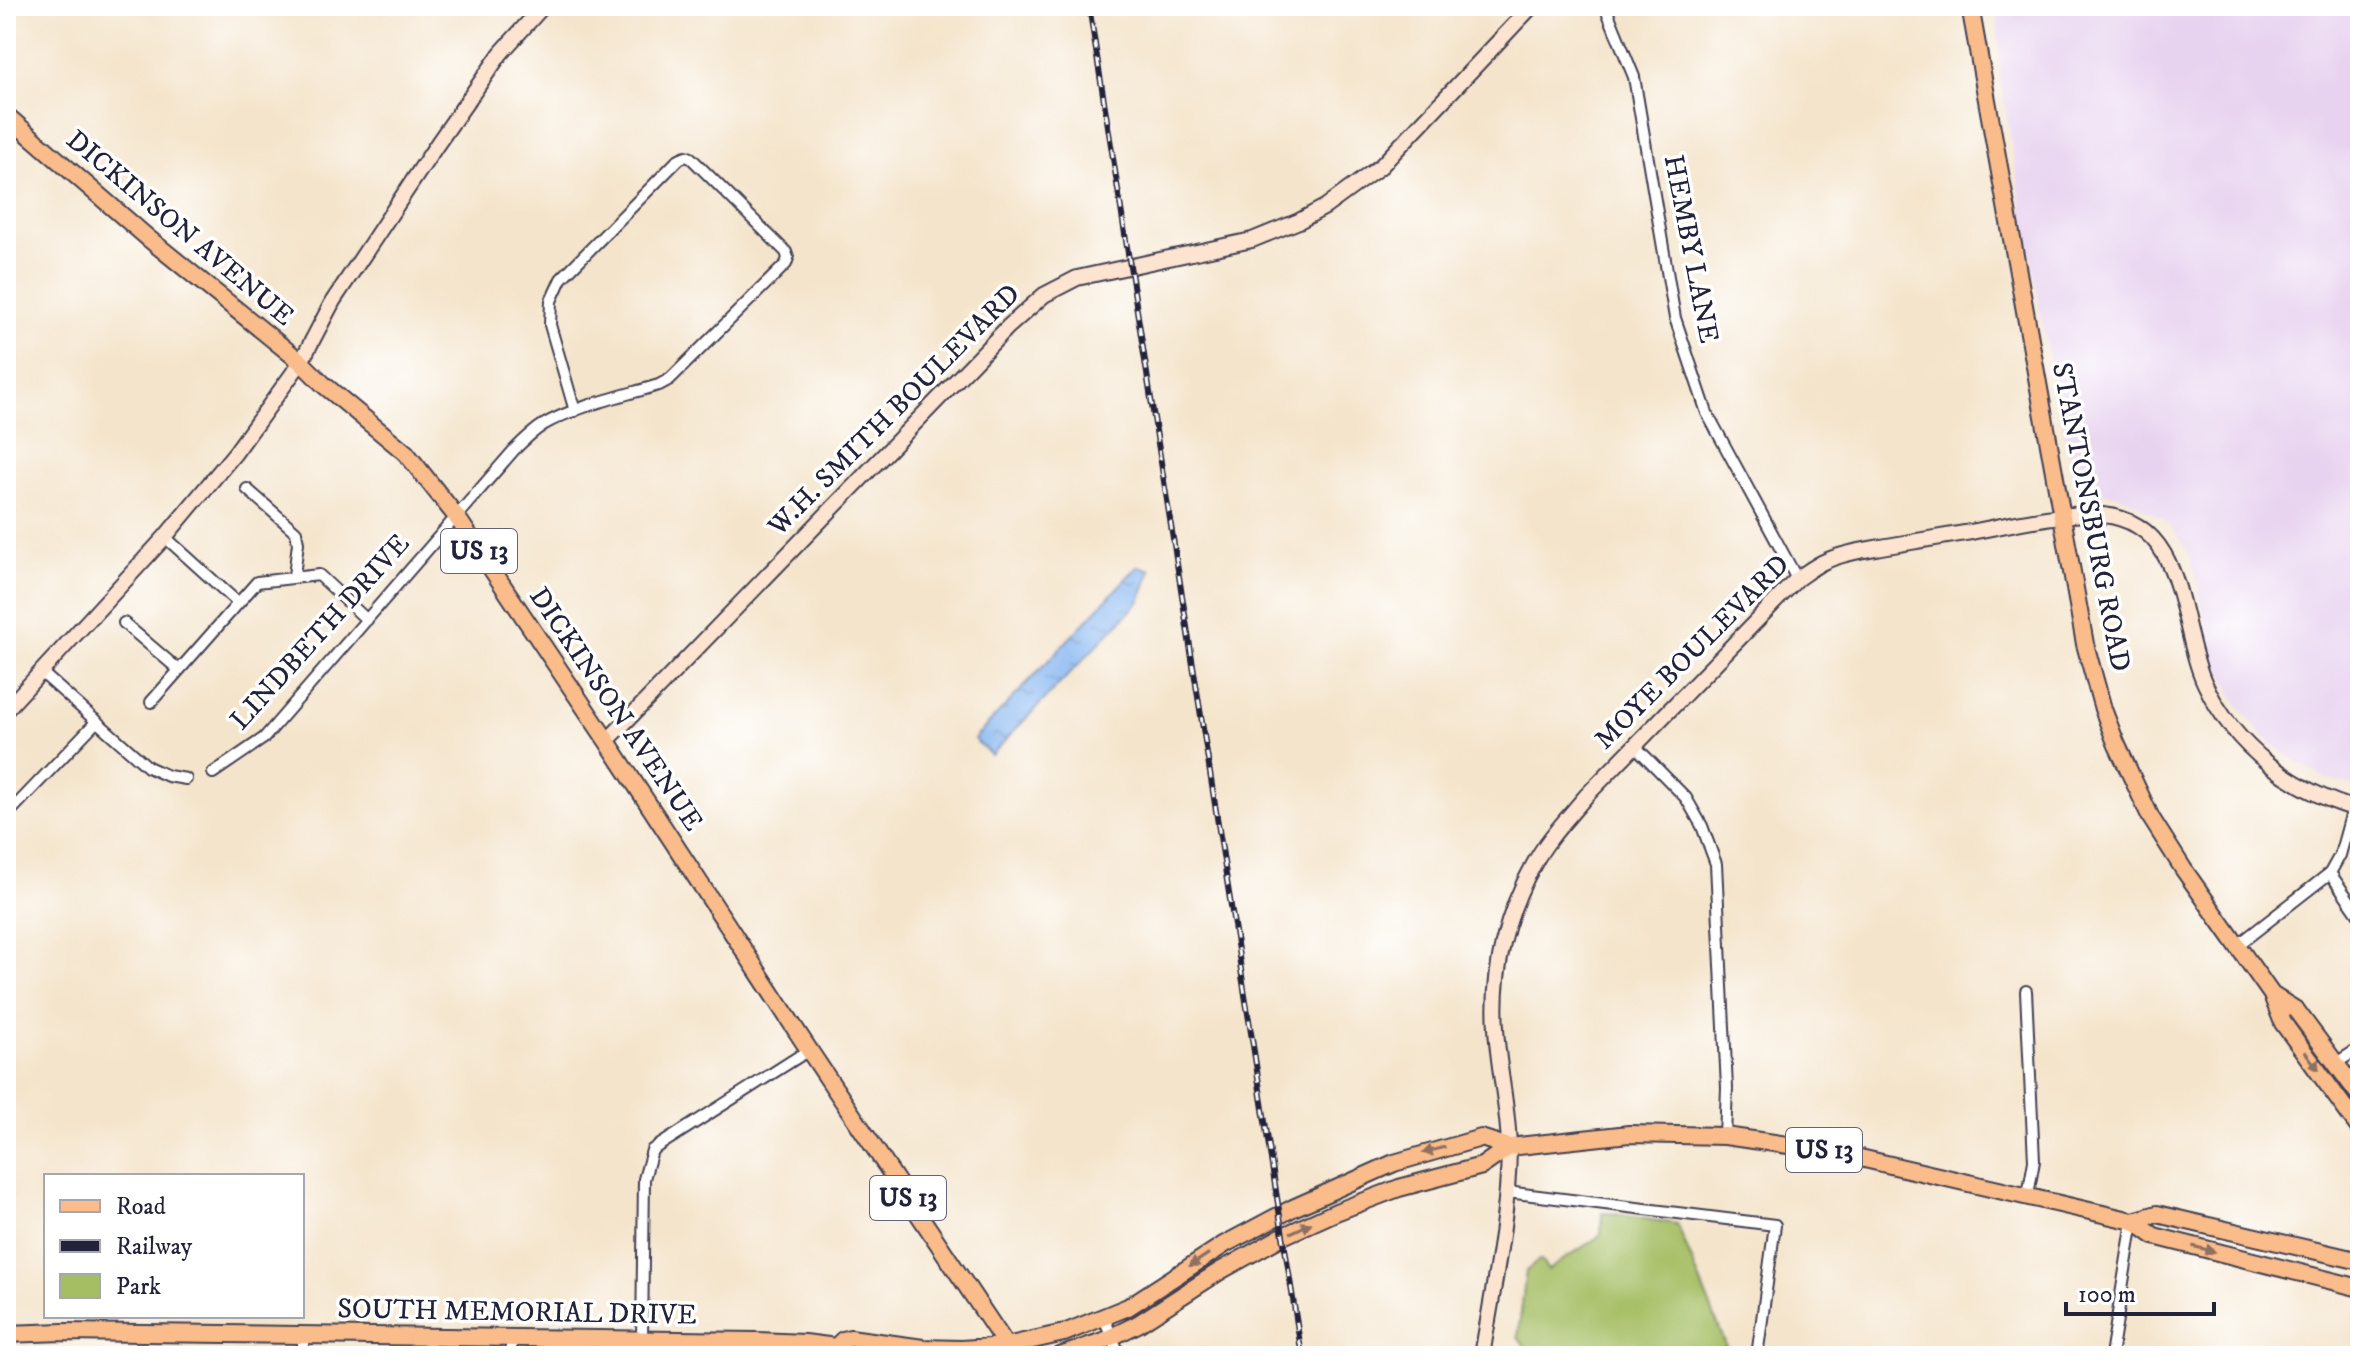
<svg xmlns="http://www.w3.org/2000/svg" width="2366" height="1362" font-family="'IM FELL DW Pica',serif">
  <defs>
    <pattern id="water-ripples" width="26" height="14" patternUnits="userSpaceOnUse" patternTransform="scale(2)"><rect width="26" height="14" fill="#85b5f0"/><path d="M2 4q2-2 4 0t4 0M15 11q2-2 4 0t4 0" fill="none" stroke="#6c93c4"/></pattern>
  </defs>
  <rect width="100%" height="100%" fill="#fff"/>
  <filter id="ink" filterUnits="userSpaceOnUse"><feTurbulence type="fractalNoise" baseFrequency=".0125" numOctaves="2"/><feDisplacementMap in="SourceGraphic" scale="16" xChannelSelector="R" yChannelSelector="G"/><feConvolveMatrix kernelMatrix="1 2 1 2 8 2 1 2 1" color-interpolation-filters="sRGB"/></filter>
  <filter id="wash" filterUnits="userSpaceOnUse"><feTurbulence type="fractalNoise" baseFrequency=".006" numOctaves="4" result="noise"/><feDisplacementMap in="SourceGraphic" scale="32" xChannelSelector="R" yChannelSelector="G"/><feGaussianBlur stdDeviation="1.8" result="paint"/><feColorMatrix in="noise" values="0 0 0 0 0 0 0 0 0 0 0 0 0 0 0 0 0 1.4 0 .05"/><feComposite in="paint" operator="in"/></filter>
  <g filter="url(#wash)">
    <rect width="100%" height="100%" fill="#f4e4cb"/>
    <path fill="#e7d2ef" d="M 1997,6 L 2360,6 L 2360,788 L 2324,778 L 2281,751 L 2265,738 L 2238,705 L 2215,660 L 2191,559 L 2181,540 L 2164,520 L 2128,499 L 2117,495 L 2086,491 L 2075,484 L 2044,334 L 2000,76 Z"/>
    <path fill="#a5be64" stroke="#647050" stroke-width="2" d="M 1602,1212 L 1677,1224 L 1726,1345 L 1716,1356 L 1531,1356 L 1518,1337 L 1526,1271 L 1540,1260 L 1548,1270 L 1601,1235 Z"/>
    <path fill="url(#water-ripples)" stroke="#546c96" stroke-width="2" d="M 1138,566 L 1151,570 L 1140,601 L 991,755 L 974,739 Z"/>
  </g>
  <g filter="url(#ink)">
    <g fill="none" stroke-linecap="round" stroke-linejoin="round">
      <g stroke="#423f51" stroke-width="14">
        <path id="street" d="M 1605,6 L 1634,77 L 1675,318 L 1707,413 L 1797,579
          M 247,489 L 296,532 L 298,543 L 294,576
          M 165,537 L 238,603
          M 124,623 L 179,670
          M 41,672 L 148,767 L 168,776 L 186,779
          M 151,702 L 257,582 L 319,575 L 367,620
          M 1635,746 L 1686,798 L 1702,826 L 1716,864 L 1727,1088 L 1725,1136
          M 213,773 L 264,738 L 514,450 C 523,441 532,432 543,425 C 576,406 622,396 659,385 L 670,379 L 786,264 L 788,258 L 786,252 L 691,158 L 686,156 L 679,159 L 561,279 L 551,301 L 550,325 L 575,411
          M 6,816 L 97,721
          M 2330,873 L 2360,916
          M 2238,945 L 2330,873 L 2340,855 L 2353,808
          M 2026,991 L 2034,1161 L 2028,1195
          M 2336,1063 L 2360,1048
          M 1507,1192 L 1775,1225 L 1757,1356
          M 1104,1318 L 1120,1356
          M 642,1339 L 644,1179 L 652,1150 L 809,1050
          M 303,1356 L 303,1335
          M 511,1356 L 511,1338
          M 2111,1356 L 2133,1221"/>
      </g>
      <g stroke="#423f51" stroke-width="18">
        <path id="secondary" d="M 6,710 L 165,537 L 235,453 L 301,362 L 333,301 L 438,143 L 501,53 L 543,6
          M 607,741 L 1008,327 L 1044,295 L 1077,278 L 1252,240 L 1299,221 L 1325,207 L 1381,166 L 1532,6
          M 1482,1356 C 1493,1288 1508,1219 1509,1150 C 1509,1110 1498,1069 1496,1028 C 1492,972 1506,913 1534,864 C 1547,839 1568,818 1586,796 L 1797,579 C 1807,572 1817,564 1828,560 C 1844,553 1864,550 1881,547 C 1911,542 1941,537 1971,532 C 2009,525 2065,511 2103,515 C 2188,523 2178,626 2205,684 C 2234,747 2294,792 2360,810"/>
      </g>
      <g stroke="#423f51" stroke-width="20">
        <path id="primary" d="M 1970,6 L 2085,644 L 2103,709 L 2116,743 L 2151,818 L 2184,870 L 2272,995 L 2283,1023 L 2360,1129
          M 6,115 L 148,238 L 301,362 L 324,385 L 406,453 L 456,516 L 607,741 L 809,1050 L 1010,1351
          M 2272,995 L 2296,1010 L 2360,1096
          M 2133,1221 L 2157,1214 L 2360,1261
          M 6,1334 L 63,1332 L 758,1341 L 805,1343 L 836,1347 L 843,1340 L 850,1338 L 923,1348 L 961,1349 L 1006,1346 L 1064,1333 L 1128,1307 L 1225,1244 L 1293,1208 L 1394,1163 L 1481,1138 L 1509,1147 L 1629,1134 L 1725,1136 L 1830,1151 L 2133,1221 L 2154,1236 L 2360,1288
          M 1060,1356 L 1103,1341 L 1138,1324 L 1220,1271 L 1283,1236 L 1336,1212 L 1399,1188 L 1482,1166 L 1509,1147"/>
      </g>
      <use href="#street" stroke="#fff" stroke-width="10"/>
      <use href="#secondary" stroke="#fde4d0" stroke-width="14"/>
      <use href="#primary" stroke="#f9bc8a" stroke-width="16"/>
      <g stroke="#22223b" stroke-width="6">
        <path id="rail" d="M 1089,6 L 1302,1356"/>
      </g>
      <use href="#rail" stroke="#fff" stroke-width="3" stroke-dasharray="9" stroke-linecap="butt"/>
    </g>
    <defs><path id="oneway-solid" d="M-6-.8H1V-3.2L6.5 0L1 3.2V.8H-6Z" transform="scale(2)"/></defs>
    <g fill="#8e6f62">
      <use href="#oneway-solid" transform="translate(2312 1061) rotate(53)"/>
      <use href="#oneway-solid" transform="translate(1434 1150) rotate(164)"/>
      <use href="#oneway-solid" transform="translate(1301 1228) rotate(-25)"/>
      <use href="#oneway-solid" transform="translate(2204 1249) rotate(14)"/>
      <use href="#oneway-solid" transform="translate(1199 1260) rotate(147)"/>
    </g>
  </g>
  <g text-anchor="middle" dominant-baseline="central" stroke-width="7" stroke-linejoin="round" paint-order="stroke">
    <g fill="#fff" stroke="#646476" stroke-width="2">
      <rect x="441" y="529" width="76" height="44" rx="6"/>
      <rect x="1786" y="1128" width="76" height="44" rx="6"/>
      <rect x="870" y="1176" width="76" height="44" rx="6"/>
    </g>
    <g font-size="26" font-weight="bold" fill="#22223b">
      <text x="479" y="551">US 13</text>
      <text x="1824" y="1150">US 13</text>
      <text x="908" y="1198">US 13</text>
    </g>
    <g font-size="28" fill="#22223b" stroke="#fff">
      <text transform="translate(180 228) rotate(40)">DICKINSON AVENUE</text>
      <text transform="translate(1691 249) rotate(79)">HEMBY LANE</text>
      <text transform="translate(894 410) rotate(-45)">W.H. SMITH BOULEVARD</text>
      <text transform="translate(2091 517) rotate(79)">STANTONSBURG ROAD</text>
      <text transform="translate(320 632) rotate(-48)">LINDBETH DRIVE</text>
      <text transform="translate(1692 652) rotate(-45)">MOYE BOULEVARD</text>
      <text transform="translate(616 709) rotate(56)">DICKINSON AVENUE</text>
      <text transform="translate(517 1312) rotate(1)">SOUTH MEMORIAL DRIVE</text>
    </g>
  </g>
  <rect width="2366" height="1362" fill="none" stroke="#fff" stroke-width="32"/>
  <rect x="44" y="1174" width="260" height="144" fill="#ffffff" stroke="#a7a7b1" stroke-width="2"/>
  <rect x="60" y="1200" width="40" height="12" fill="#f9bc8a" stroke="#a7a7b1" stroke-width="2"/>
  <text x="116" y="1214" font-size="24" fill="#22223b">Road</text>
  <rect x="60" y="1240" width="40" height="12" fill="#22223b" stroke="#a7a7b1" stroke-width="2"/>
  <text x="116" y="1254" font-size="24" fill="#22223b">Railway</text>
  <rect x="60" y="1274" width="40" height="24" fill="#a5be64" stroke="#a7a7b1" stroke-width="2"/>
  <text x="116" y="1294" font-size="24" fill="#22223b">Park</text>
  <path d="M2066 1302v12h148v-12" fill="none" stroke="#22223b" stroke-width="4"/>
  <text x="2078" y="1302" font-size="24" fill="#22223b" stroke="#ffffff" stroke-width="6" paint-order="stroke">100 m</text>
</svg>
